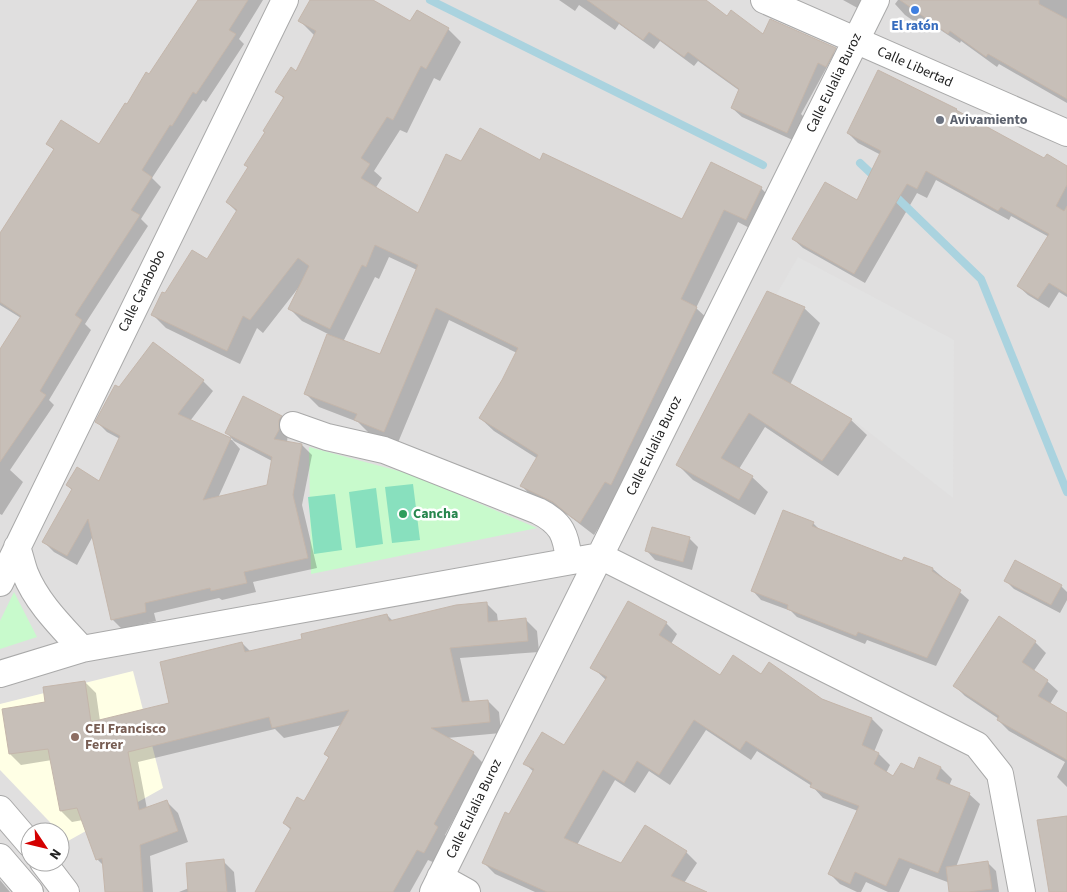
<svg xmlns="http://www.w3.org/2000/svg" width="1067" height="892" font-family="'Source Sans 3',sans-serif">
  <rect width="100%" height="100%" fill="#f2efe9"/>
  <path fill="#e0dfdf" fill-rule="evenodd" d="M 0,0 L 1067,0 L 1067,892 L 0,892 ZM 30,832 L 60,832 L 60,862 L 30,862 Z"/>
  <path fill="#ffffe5" d="M 133,671 L 163,788 L 68,841 L 0,770 L 0,704 Z"/>
  <path fill="#c8facc" d="M 309,447 L 410,474 L 537,528 L 311,574 Z
    M 14,592 L 37,637 L 0,649 L 0,621 Z"/>
  <path fill="#88e0be" d="M 413,484 L 420,540 L 392,543 L 385,487 Z
    M 376,488 L 383,544 L 356,548 L 349,492 Z
    M 335,494 L 342,550 L 314,554 L 308,497 Z"/>
  <path fill="#e2e2e2" d="M 798,257 L 954,340 L 953,498 L 852,419 L 772,373 L 804,307 L 776,295 Z"/>
  <path fill="#0003" fill-rule="evenodd" d="M 199,0 L 263,0 L 239,39 L 244,44 L 206,102 L 203,100 L 152,178 L 161,187 L 141,219 L 148,226 L 85,324 L 91,330 L 49,400 L 54,405 L 10,470 L 23,482 L 2,515 L 0,514 L 0,352 L 21,318 L 0,305 L 0,235 L 55,151 L 47,143 L 100,146 L 149,75 Z
    M 311,0 L 370,0 L 411,23 L 448,29 L 461,42 L 440,81 L 434,78 L 407,133 L 400,130 L 374,171 L 382,178 L 375,189 L 418,215 L 462,163 L 540,162 L 683,221 L 761,188 L 774,202 L 759,233 L 738,222 L 696,308 L 710,321 L 619,494 L 594,535 L 568,515 L 534,499 L 521,485 L 538,459 L 494,431 L 480,418 L 504,381 L 517,353 L 449,320 L 397,445 L 369,433 L 358,422 L 319,407 L 306,394 L 328,334 L 302,321 L 289,308 L 300,288 L 299,287 L 263,333 L 257,328 L 240,364 L 166,328 L 153,315 L 165,294 L 207,261 L 237,212 L 227,202 L 249,168 L 246,165 L 284,99 L 277,91 L 297,73 L 315,36 L 300,21 ZM 389,257 L 417,270 L 381,356 L 343,342 L 375,277 L 379,279 Z
    M 559,0 L 704,0 L 727,17 L 764,36 L 825,44 L 834,54 L 801,114 L 807,120 L 797,142 L 742,117 L 732,108 L 740,91 L 698,61 L 694,66 L 660,41 L 654,49 L 619,24 L 615,30 L 579,5 L 575,11 Z
    M 843,0 L 869,0 L 863,11 Z
    M 898,0 L 1067,0 L 1067,103 L 999,64 L 997,67 L 961,41 L 960,43 L 933,25 L 928,31 L 905,15 L 895,4 Z
    M 956,110 L 960,113 L 1045,160 L 1067,167 L 1067,297 L 1059,292 L 1049,308 L 1028,295 L 1018,286 L 1049,237 L 1011,216 L 1009,220 L 936,180 L 927,198 L 917,193 L 865,283 L 803,248 L 793,239 L 857,202 L 881,155 L 858,143 L 848,133 Z
    M 804,308 L 820,323 L 790,385 L 851,420 L 867,435 L 838,476 L 765,427 L 739,469 L 752,477 L 768,492 L 755,515 L 693,480 L 678,465 Z
    M 203,381 L 213,391 L 190,421 L 234,441 L 226,432 L 281,417 L 291,427 L 288,431 L 287,443 L 302,445 L 312,455 L 302,505 L 317,568 L 253,582 L 256,592 L 222,600 L 219,598 L 154,613 L 156,621 L 122,629 L 112,619 L 93,536 L 77,565 L 54,552 L 44,542 L 73,491 L 67,485 L 100,483 L 120,439 L 107,432 L 97,422 L 119,389 ZM 232,440 L 272,461 L 268,486 L 218,498 L 240,449 Z
    M 813,523 L 820,530 L 903,563 L 905,558 L 933,569 L 969,600 L 936,666 L 867,640 L 865,644 L 797,617 L 791,611 L 761,600 L 753,591 Z
    M 689,538 L 698,547 L 692,570 L 655,560 L 647,551 Z
    M 1005,580 L 1061,586 L 1067,592 L 1067,600 L 1060,613 L 1014,589 Z
    M 486,603 L 497,614 L 498,622 L 526,620 L 537,631 L 539,652 L 460,658 L 470,702 L 488,701 L 499,712 L 501,733 L 447,738 L 473,753 L 484,764 L 445,835 L 449,839 L 435,863 L 428,860 L 410,892 L 257,892 L 291,830 L 284,823 L 305,802 L 329,758 L 325,754 L 342,725 L 284,738 L 275,729 L 138,762 L 147,809 L 167,802 L 178,813 L 188,842 L 150,856 L 153,892 L 106,892 L 104,866 L 97,859 L 83,820 L 72,822 L 61,811 L 52,760 L 21,765 L 10,754 L 4,710 L 46,704 L 85,682 L 96,693 L 100,721 L 171,704 L 242,643 L 251,652 L 303,640 L 387,615 L 393,621 Z
    M 1000,618 L 1035,642 L 1046,653 L 1033,672 L 1047,681 L 1058,691 L 1050,704 L 1067,714 L 1067,787 L 1057,777 L 1065,762 L 1009,731 L 998,720 L 999,719 L 965,696 L 955,686 Z
    M 666,623 L 677,634 L 671,644 L 720,676 L 762,675 L 872,719 L 883,730 L 874,752 L 879,754 L 890,765 L 886,773 L 893,777 L 915,770 L 920,759 L 941,768 L 952,779 L 949,786 L 969,794 L 980,804 L 956,867 L 987,862 L 996,871 L 999,892 L 951,892 L 950,883 L 910,868 L 899,892 L 888,892 L 866,882 L 861,892 L 857,892 L 840,884 L 829,873 L 858,811 L 823,798 L 812,786 L 757,751 L 751,760 L 706,730 L 670,785 L 649,771 L 635,793 L 615,780 L 577,845 L 622,865 L 686,852 L 697,863 L 684,883 L 706,892 L 535,892 L 495,874 L 484,863 L 534,772 L 525,764 L 564,747 L 606,680 L 592,667 Z
    M 223,861 L 234,872 L 236,892 L 179,892 L 189,888 Z
    M 0,880 L 10,892 L 0,892 Z"/>
  <g fill="none" stroke-linecap="round" stroke-linejoin="round">
    <path stroke="#aad3df" stroke-width="8" d="M 430,0 L 763,165
      M 860,163 L 877,179
      M 891,192 L 981,279 L 1067,492"/>
  </g>
  <path fill="#c7bfb8" stroke="#c4b6ab" d="M 198,0 L 248,0 L 229,30 L 236,34 L 196,94 L 193,92 L 172,126 L 170,125 L 142,170 L 152,177 L 131,210 L 140,215 L 75,315 L 82,320 L 40,391 L 46,395 L 0,462 L 0,349 L 21,316 L 0,302 L 0,233 L 54,149 L 46,144 L 61,120 L 99,144 L 125,103 L 127,104 L 146,72 L 149,74 Z
    M 310,0 L 373,0 L 410,21 L 417,10 L 449,28 L 426,69 L 421,66 L 393,120 L 387,117 L 361,158 L 370,164 L 361,178 L 418,213 L 446,154 L 461,161 L 480,128 L 540,160 L 543,153 L 682,219 L 711,162 L 762,187 L 746,220 L 724,210 L 681,299 L 697,307 L 611,485 L 605,482 L 580,523 L 570,516 L 553,502 L 520,486 L 538,455 L 479,418 L 502,380 L 518,348 L 436,308 L 384,432 L 354,420 L 357,414 L 304,394 L 327,334 L 380,354 L 418,265 L 375,245 L 366,267 L 362,265 L 330,329 L 288,309 L 309,266 L 298,258 L 250,320 L 243,316 L 227,351 L 151,315 L 162,292 L 165,293 L 192,250 L 207,259 L 237,210 L 226,202 L 248,167 L 244,165 L 265,132 L 263,131 L 284,97 L 275,92 L 291,67 L 296,71 L 316,31 L 298,21 Z
    M 587,0 L 706,0 L 727,16 L 731,10 L 763,34 L 770,19 L 836,48 L 826,67 L 818,63 L 787,133 L 731,108 L 739,89 L 688,52 L 684,57 L 649,32 L 643,40 Z
    M 900,0 L 1039,0 L 1039,4 L 1067,19 L 1067,99 L 988,54 L 986,57 L 950,31 L 948,34 Z
    M 878,70 L 957,109 L 956,110 L 1044,158 L 1047,154 L 1067,166 L 1067,185 L 1056,206 L 1064,211 L 1067,206 L 1067,294 L 1049,283 L 1038,299 L 1017,286 L 1049,234 L 1001,207 L 998,211 L 926,171 L 917,189 L 907,184 L 854,274 L 792,239 L 825,182 L 857,200 L 881,151 L 847,133 Z
    M 767,291 L 805,307 L 772,373 L 852,419 L 822,461 L 749,413 L 721,458 L 753,476 L 739,500 L 676,465 Z
    M 153,342 L 204,380 L 178,414 L 231,438 L 203,500 L 267,485 L 272,457 L 225,433 L 243,396 L 282,416 L 279,420 L 279,430 L 274,439 L 302,444 L 293,495 L 308,558 L 244,572 L 247,583 L 211,591 L 210,588 L 145,603 L 146,612 L 111,620 L 88,519 L 67,556 L 42,542 L 72,489 L 66,485 L 77,467 L 99,481 L 120,436 L 95,422 L 115,385 L 119,387 Z
    M 783,510 L 814,522 L 812,526 L 902,561 L 904,557 L 933,568 L 932,571 L 961,590 L 927,658 L 858,632 L 856,636 L 787,609 L 788,605 L 751,591 Z
    M 652,527 L 690,537 L 683,562 L 645,551 Z
    M 1015,560 L 1062,585 L 1051,605 L 1004,581 Z
    M 628,601 L 667,622 L 659,635 L 720,675 L 733,655 L 761,674 L 769,662 L 822,699 L 872,718 L 862,745 L 879,753 L 874,764 L 893,776 L 901,763 L 914,769 L 919,757 L 941,767 L 936,779 L 970,793 L 938,873 L 899,858 L 886,886 L 855,872 L 850,884 L 828,874 L 859,806 L 810,787 L 812,783 L 746,741 L 740,750 L 694,720 L 659,775 L 637,761 L 624,783 L 603,770 L 564,838 L 621,863 L 645,825 L 687,851 L 671,876 L 707,892 L 547,892 L 482,863 L 505,812 L 509,814 L 534,769 L 523,764 L 542,732 L 564,745 L 607,677 L 590,668 Z
    M 487,602 L 488,622 L 526,618 L 528,641 L 450,648 L 462,702 L 488,700 L 490,722 L 431,728 L 474,752 L 434,824 L 438,827 L 424,853 L 417,850 L 393,892 L 255,892 L 291,828 L 283,823 L 297,797 L 304,801 L 329,757 L 324,754 L 349,710 L 272,728 L 269,717 L 128,752 L 139,810 L 167,800 L 178,831 L 140,845 L 143,892 L 105,892 L 102,858 L 96,860 L 77,808 L 60,811 L 48,749 L 9,754 L 2,709 L 45,702 L 43,687 L 85,681 L 91,722 L 169,703 L 160,662 L 242,642 L 245,652 L 302,639 L 301,634 L 387,614 L 389,621 L 456,605 Z
    M 999,616 L 1036,641 L 1022,662 L 1048,680 L 1038,696 L 1067,713 L 1067,760 L 997,720 L 999,716 L 953,686 Z
    M 1067,816 L 1067,892 L 1049,892 L 1037,820 Z
    M 224,859 L 227,892 L 188,892 L 186,863 Z
    M 988,861 L 992,889 L 969,892 L 949,892 L 946,867 Z"/>
  <g fill="none" stroke-linecap="round" stroke-linejoin="round">
    <g stroke="#a9a9a9" stroke-width="28">
      <path id="minor" d="M 764,0 L 1067,133
        M 293,425 L 327,437 L 384,450 L 538,511 C 562,523 566,535 569,560
        M 17,547 C 20,555 22,565 25,573 C 37,603 61,626 82,649
        M 0,583 L 285,0
        M 0,674 L 82,649 L 600,556 L 977,745 L 1000,774 L 1022,892
        M 0,809 L 30,844
        M 0,857 L 30,892
        M 43,862 L 66,892
        M 440,877 L 467,892
        M 433,892 L 876,0"/>
    </g>
    <use href="#minor" stroke="#fff" stroke-width="26"/>
  </g>
  <circle fill="#3f7fe0" stroke="#fff" stroke-width="2" cx="915" cy="10" r="5"/>
  <circle fill="#6b7280" stroke="#fff" stroke-width="2" cx="940" cy="120" r="5"/>
  <circle fill="#2e9e5b" stroke="#fff" stroke-width="2" cx="403" cy="514" r="5"/>
  <circle fill="#8d6e63" stroke="#fff" stroke-width="2" cx="75" cy="737" r="5"/>
  <g text-anchor="middle" dominant-baseline="central" stroke-width="5" stroke-linejoin="round" paint-order="stroke">
    <g font-size="14" font-weight="bold" fill="#366cbe" stroke="#fff">
      <text x="915" y="26">El ratón</text>
    </g>
    <g font-size="14" fill="#222" stroke="#fff">
      <text transform="translate(915 67) rotate(24)">Calle Libertad</text>
      <text transform="translate(834 83) rotate(-64)">Calle Eulalia Buroz</text>
      <text transform="translate(142 291) rotate(-64)">Calle Carabobo</text>
      <text transform="translate(654 446) rotate(-64)">Calle Eulalia Buroz</text>
      <text transform="translate(474 809) rotate(-64)">Calle Eulalia Buroz</text>
    </g>
    <g font-size="14" font-weight="bold" fill="#5b616d" stroke="#fff" text-anchor="start">
      <text x="950" y="120">Avivamiento</text>
    </g>
    <g font-size="14" font-weight="bold" fill="#27864d" stroke="#fff" text-anchor="start">
      <text x="413" y="514">Cancha</text>
    </g>
    <g font-size="14" font-weight="bold" fill="#785e54" stroke="#fff" text-anchor="start">
      <text x="85" y="729">CEI Francisco<tspan x="85" dy="16">Ferrer</tspan></text>
    </g>
  </g>
  <g transform="translate(45 847) rotate(125)"><circle r="24" fill="#ffffff" stroke="#a7a7a7"/>
  <path d="M0-4L9 19L0 12L-9 19Z" fill="#d40000"/>
  <text y="-8" font-size="14" font-weight="bold" text-anchor="middle" fill="#222222">N</text>
  </g>
</svg>
